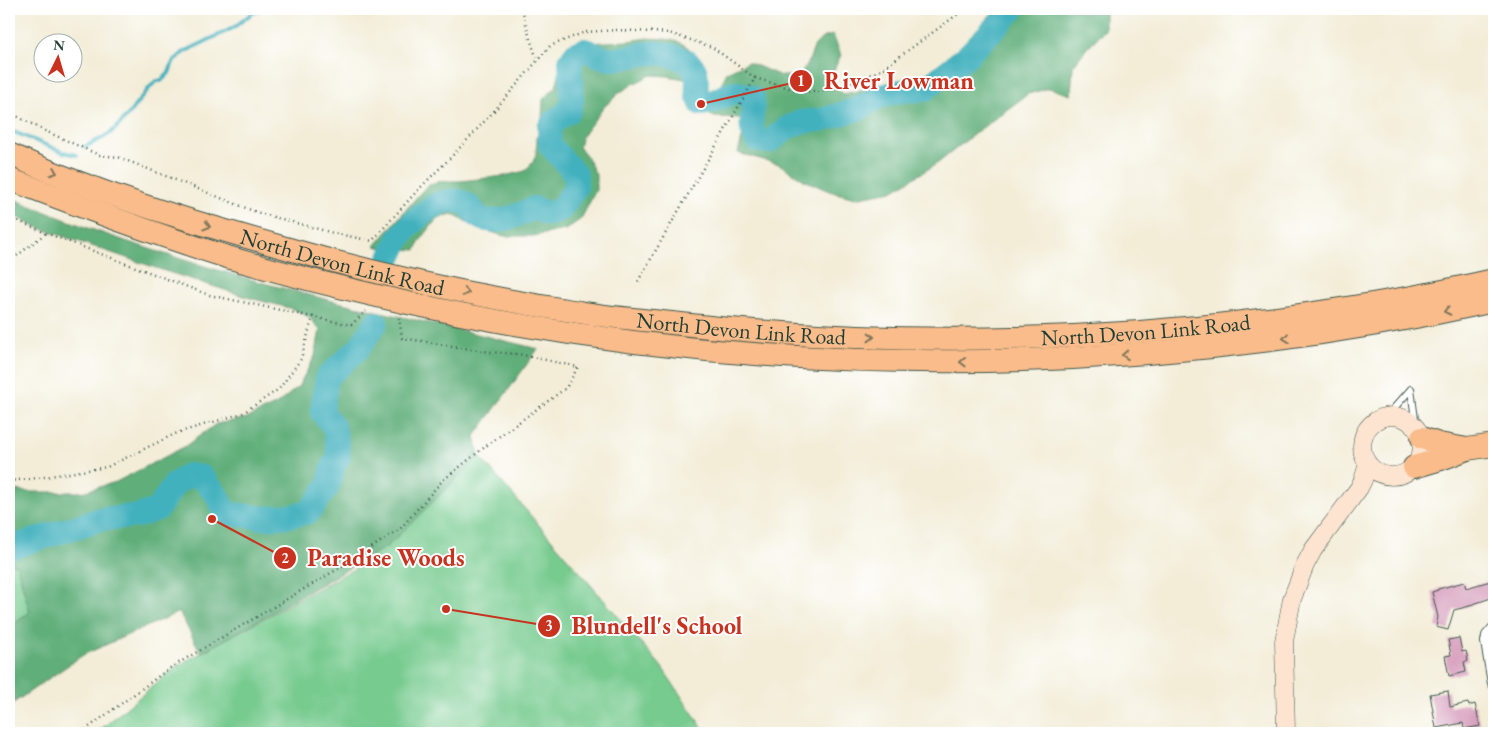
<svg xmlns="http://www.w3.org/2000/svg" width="1503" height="742" font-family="'EB Garamond',serif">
  <rect width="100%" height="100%" fill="#fff"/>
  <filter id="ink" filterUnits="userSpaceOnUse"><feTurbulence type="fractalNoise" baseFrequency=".02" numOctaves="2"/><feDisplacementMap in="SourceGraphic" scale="10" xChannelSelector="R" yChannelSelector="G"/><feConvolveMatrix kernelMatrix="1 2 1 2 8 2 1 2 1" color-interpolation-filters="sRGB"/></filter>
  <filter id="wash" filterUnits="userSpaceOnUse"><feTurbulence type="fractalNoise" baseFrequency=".0096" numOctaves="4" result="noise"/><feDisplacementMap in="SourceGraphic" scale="20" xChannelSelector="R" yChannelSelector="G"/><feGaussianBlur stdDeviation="1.12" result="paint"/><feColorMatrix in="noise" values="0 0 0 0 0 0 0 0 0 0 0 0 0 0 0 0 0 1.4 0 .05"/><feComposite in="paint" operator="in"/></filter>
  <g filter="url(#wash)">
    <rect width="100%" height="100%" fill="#f3edd8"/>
    <path fill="#77cb8f" stroke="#4b8462" d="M 479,456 L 661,666 L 706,733 L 96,733 L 177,666 L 361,565 Z
      M 9,563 L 17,565 L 30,612 L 9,628 Z"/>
    <path fill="#61af7a" stroke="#407657" d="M 996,9 L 1105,9 L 1105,30 L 1087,48 L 1073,66 L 1071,95 L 1049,88 L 1028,94 L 978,131 L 938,163 L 892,191 L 855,198 L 829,191 L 804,180 L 779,164 L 738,153 L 744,130 L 742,118 L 715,117 L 710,115 L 718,91 L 727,72 L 748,62 L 781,76 L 798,76 L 807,65 L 815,45 L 822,38 L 833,35 L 841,55 L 832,74 L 830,83 L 843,94 L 874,88 L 899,80 L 925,75 L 950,58 Z
      M 647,38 C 658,39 673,38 683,44 C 691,48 701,63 706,71 L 706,78 L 684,79 L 668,76 L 651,75 L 635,83 L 619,93 L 604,107 L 582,136 L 579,147 L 586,155 L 596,175 L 596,190 L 581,219 L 565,230 L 533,236 L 504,236 L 481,229 L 451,214 L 436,220 L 420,241 L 416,250 L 383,248 L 375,246 L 421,192 L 430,184 L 439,181 L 461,181 L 504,176 L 525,171 L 533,162 L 536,154 L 537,138 L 542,118 L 543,99 L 556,87 L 562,63 L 570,51 L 585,43 L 629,41 Z
      M 9,197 C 111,240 218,272 325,299 C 396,316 468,331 538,349 L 475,436 L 479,456 L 388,546 L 201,653 L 179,612 L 83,655 L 9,706 L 9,628 L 30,612 L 17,565 L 9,563 L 9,489 L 28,492 L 82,492 L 116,482 L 184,447 L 216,424 L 247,418 L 277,404 L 298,387 L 315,356 L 320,330 L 309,317 L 293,309 L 250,298 L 165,271 L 39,228 L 9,213 Z"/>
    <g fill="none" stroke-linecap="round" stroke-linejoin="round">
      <path stroke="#43b1be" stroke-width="4" d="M 9,130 L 63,152 L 77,155
        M 84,147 C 93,143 101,139 109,134 C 128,120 139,97 156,81 L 161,81 L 169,73 L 173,62 L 184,52 L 233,28 L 251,14 L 261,9"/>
      <path stroke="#43b1be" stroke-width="24" d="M 389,260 C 392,254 395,246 399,239 C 411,221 439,194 462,202 C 472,205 474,218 486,220 C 502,223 519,215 534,208 L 549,214 L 561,209 L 576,187 L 576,175 L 550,145 L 549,128 L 557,119 L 569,111 L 572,100 L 570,61 L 576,53 L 584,50 C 593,52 600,58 610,59 C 624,60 638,53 653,53 C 666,53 692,58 696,73 C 698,79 696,87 697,93 C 697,97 700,100 701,104 C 723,103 727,84 753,98 C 755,117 746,123 757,140 L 769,142 L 787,128 L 800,122 L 821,120 L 858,109 L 878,97 L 901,91 L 924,90 L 967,56 L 1013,9
        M 9,543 L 13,547 L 101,519 L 138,516 L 158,509 L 175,484 L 188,475 L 202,477 L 219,498 L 222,507 L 230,514 L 266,518 L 290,516 L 309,512 L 328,486 L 333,467 L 339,456 L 335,432 L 333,426 L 322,412 L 327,377 L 359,348 L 376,323"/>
    </g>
    <g id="blocks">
      <path fill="#d69cbb" d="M 1494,580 L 1494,597 L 1470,605 L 1470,606 L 1454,610 L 1448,630 L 1436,627 L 1438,617 L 1432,592 L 1438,590 L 1438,589 L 1464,582 L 1466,588 Z
        M 1459,638 L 1462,652 L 1466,651 L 1468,661 L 1464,662 L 1466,672 L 1449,676 L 1445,656 L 1451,655 L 1448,640 Z
        M 1448,691 L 1450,707 L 1468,703 L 1469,706 L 1475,704 L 1480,726 L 1464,729 L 1463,723 L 1436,728 L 1430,694 Z"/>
    </g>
  </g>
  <g filter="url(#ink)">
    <use href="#blocks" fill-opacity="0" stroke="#3f574d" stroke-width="1"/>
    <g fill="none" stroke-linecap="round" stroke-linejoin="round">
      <g stroke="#3f574d" stroke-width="8">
        <path id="lane" d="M 1411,389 L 1416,427
          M 1387,416 L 1411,389"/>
      </g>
      <g stroke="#3f574d" stroke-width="14">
        <path id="street" d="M 1494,629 L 1488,636 L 1487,642 L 1494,683"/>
      </g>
      <g stroke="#3f574d" stroke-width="19">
        <path id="secondary" d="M1362 446a30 30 0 1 1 60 0a30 30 0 1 1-60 0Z
          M 1286,733 L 1284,641 L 1292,599 L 1305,565 L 1313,550 L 1359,488 L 1363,480 L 1368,464"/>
      </g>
      <g stroke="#3f574d" stroke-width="24">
        <g id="highway">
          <path id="s1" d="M 9,154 C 94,192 185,220 275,245 C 375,274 476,297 579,312 C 607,317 635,319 662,322 C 912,351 1165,342 1412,297 C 1440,292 1467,286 1494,280"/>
          <path d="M 9,179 C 80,206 151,233 224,256 C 284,274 346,289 408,303 C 766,382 1136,380 1494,301"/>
          <path d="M 1422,438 L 1439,444 L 1467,449"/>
          <path d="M 1414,467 L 1441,459 L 1467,449 L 1494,445"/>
        </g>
      </g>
      <path stroke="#3f574d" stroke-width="2.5" stroke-dasharray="1 4" stroke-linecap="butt" d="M 522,9 L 530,39 L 538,62
        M 755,78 L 803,92 L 834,89 L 881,70 L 965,9
        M 9,112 L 43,130 L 99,155 L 118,157 L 256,212 L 333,233 L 372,241 L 417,191 L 455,153 L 495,110 L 550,46 L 585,32 L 618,30 L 669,33 L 712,47 L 755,78 L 637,283
        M 9,217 L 46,233 L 209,295 L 351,325 L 366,311
        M 9,221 L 17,222
        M 9,262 L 46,233
        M 9,481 L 38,478 L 107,467 L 177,433 L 243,413 L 279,389 L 301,359 L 313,316
        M 81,733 L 170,668 L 348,563 L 400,529 L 442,481 L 486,446 L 566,388 L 578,367 L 518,354 L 490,352 L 402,338 L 399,318"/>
      <use href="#lane" stroke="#fff" stroke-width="6"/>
      <use href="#street" stroke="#fff" stroke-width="12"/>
      <use href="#secondary" stroke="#fde4d0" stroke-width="18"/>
      <use href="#highway" stroke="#f9bc8a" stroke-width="22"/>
    </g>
    <defs><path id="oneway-chevron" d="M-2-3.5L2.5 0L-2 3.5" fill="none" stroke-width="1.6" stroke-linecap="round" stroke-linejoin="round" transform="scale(1.25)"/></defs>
    <g stroke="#81765b">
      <use href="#oneway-chevron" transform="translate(54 172) rotate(21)"/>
      <use href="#oneway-chevron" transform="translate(207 226) rotate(17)"/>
      <use href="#oneway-chevron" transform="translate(466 292) rotate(11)"/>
      <use href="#oneway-chevron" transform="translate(1447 311) rotate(168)"/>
      <use href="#oneway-chevron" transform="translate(871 337) rotate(1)"/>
      <use href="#oneway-chevron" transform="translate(1286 338) rotate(173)"/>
      <use href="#oneway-chevron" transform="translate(1125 355) rotate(176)"/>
      <use href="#oneway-chevron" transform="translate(963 362) rotate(179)"/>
    </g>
  </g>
  <g text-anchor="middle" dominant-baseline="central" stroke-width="4" stroke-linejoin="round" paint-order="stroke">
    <g font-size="22" fill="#1f3d34" stroke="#fff">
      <text stroke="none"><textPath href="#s1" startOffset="351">North Devon Link Road</textPath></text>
      <text stroke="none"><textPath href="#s1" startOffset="756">North Devon Link Road</textPath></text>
      <text stroke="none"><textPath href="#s1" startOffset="1161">North Devon Link Road</textPath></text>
    </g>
  </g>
  <path fill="none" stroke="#c8321e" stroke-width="2" d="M701 104L801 81M212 519L285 558M446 609L549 626"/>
  <g fill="#c8321e" stroke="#fff" stroke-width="2">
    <circle cx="701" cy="104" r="5"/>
    <circle cx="212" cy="519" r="5"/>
    <circle cx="446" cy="609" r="5"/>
    <circle cx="801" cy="81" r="12"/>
    <circle cx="285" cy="558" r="12"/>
    <circle cx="549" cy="626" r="12"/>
  </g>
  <g font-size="15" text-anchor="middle" font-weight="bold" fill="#fff">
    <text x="801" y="86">1</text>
    <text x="285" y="563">2</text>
    <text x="549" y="631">3</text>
  </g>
  <g font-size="24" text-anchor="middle" font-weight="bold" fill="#c8321e" stroke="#fff" stroke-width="4" stroke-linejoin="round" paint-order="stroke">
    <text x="899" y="89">River Lowman</text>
    <text x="386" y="566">Paradise Woods</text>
    <text x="657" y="634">Blundell's School</text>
  </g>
  <rect width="1503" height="742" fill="none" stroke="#fff" stroke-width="30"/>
  <g transform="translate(58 58) rotate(5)"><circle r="24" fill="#ffffff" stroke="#a5b1ae"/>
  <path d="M0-4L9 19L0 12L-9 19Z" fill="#c8321e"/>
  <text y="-8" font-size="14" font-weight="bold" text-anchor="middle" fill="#1f3d34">N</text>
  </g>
</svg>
